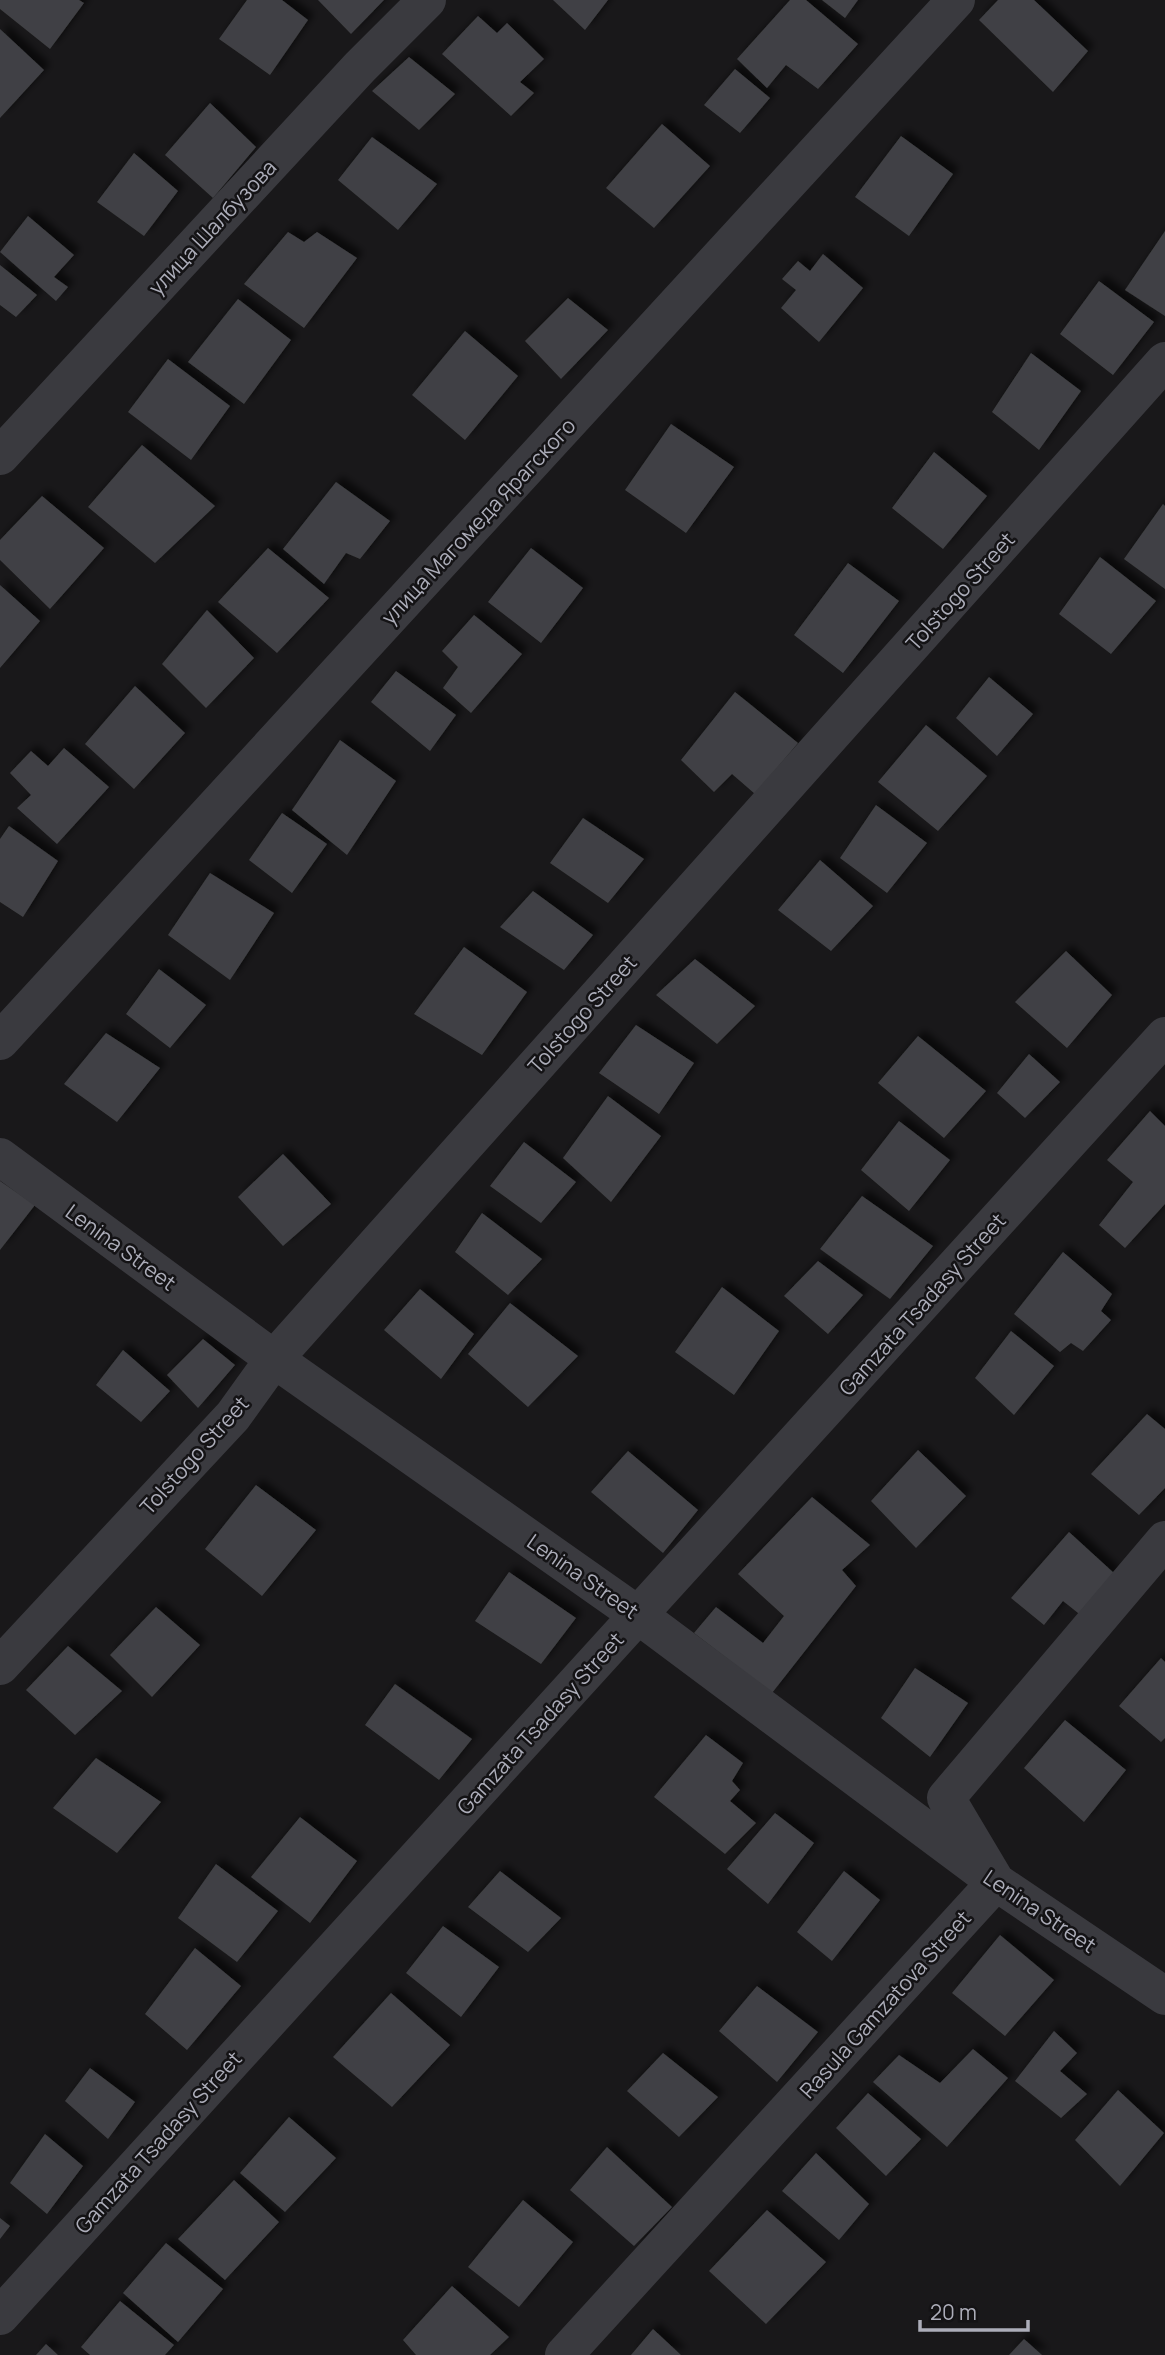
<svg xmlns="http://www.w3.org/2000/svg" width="1165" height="2355" font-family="Manrope,sans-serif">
  <defs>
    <filter id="shadow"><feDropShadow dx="6" dy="-6" stdDeviation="3.5" flood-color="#0009"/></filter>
  </defs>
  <rect width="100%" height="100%" fill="#19181a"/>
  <path fill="#404144" filter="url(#shadow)" d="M 0,0 L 79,0 L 84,3 L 50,49 L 0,9 Z
    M 247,0 L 282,0 L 308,20 L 270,75 L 219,39 Z
    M 318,0 L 384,0 L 351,34 Z
    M 553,0 L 608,0 L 585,30 Z
    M 790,0 L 806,0 L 858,44 L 818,89 L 786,65 L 767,88 L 737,59 Z
    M 822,0 L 858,0 L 845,18 Z
    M 998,0 L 1034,0 L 1088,51 L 1053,92 L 979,20 Z
    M 478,16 L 497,33 L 507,23 L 544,59 L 520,82 L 534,93 L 511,116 L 442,54 Z
    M 0,29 L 44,70 L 0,118 Z
    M 409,57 L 455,94 L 419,130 L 372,91 Z
    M 735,69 L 770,98 L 740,133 L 704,105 Z
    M 210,103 L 256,147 L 213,198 L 165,155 Z
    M 662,124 L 710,166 L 654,228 L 606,188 Z
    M 901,136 L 953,174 L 909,236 L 855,197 Z
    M 372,137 L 437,184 L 398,230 L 338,180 Z
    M 134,153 L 178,191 L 144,236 L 97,202 Z
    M 28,216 L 74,255 L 54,277 L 68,287 L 56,301 L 0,252 Z
    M 1165,231 L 1165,316 L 1125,290 Z
    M 288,232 L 304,242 L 317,232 L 357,258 L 304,328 L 244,284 Z
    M 823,254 L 863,288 L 819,342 L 781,308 L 796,290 L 782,279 L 798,261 L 810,271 Z
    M 0,265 L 37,295 L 16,317 L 0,305 Z
    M 1099,281 L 1154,322 L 1113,375 L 1060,334 Z
    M 568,298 L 608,330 L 561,379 L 525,341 Z
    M 238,299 L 291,340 L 244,404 L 188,362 Z
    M 465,331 L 518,376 L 465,440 L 412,395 Z
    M 1031,353 L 1081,391 L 1039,450 L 992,412 Z
    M 168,359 L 230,406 L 191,460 L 128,412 Z
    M 671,424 L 734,467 L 686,533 L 625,490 Z
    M 142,445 L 215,506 L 155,563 L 88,507 Z
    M 934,452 L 987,496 L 943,549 L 892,508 Z
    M 336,482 L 390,521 L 360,559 L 346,553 L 324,584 L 283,549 Z
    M 42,496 L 104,548 L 50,609 L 0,560 L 0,540 Z
    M 1163,504 L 1165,506 L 1165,589 L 1124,559 Z
    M 268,548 L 329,598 L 277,653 L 218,602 Z
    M 531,548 L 583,588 L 541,643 L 488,602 Z
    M 1100,557 L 1156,601 L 1111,654 L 1059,614 Z
    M 848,563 L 899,601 L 843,673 L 794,635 Z
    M 0,585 L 40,621 L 0,668 Z
    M 207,610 L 254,658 L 206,708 L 162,664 Z
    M 474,615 L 522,654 L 471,713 L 443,688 L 458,667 L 442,651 Z
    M 396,671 L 456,715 L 430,751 L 371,702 Z
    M 989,677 L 1033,714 L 997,756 L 956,718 Z
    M 135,686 L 185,733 L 134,789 L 85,744 Z
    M 735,692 L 798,743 L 755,794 L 732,774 L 714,792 L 681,760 Z
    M 926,725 L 987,776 L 938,831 L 878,782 Z
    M 340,740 L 396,781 L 347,855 L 292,810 Z
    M 64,748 L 109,787 L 57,844 L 17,808 L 31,795 L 10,773 L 31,751 L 48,766 Z
    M 876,805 L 927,843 L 887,893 L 840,858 Z
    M 282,813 L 327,844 L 292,893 L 249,860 Z
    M 583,818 L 644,859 L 608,903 L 550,863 Z
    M 9,826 L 58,861 L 23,917 L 0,902 L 0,839 Z
    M 820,860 L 873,906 L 831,951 L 778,910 Z
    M 210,873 L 274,913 L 230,980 L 168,935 Z
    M 533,891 L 593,935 L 564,970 L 500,927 Z
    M 464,947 L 527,992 L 482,1055 L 414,1014 Z
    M 1066,951 L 1112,995 L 1067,1048 L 1015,1002 Z
    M 695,959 L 755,1006 L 717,1044 L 656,995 Z
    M 159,969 L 206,1005 L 170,1048 L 126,1014 Z
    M 636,1025 L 694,1063 L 659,1114 L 599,1073 Z
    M 106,1033 L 160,1068 L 117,1122 L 64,1084 Z
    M 918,1036 L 986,1091 L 944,1138 L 878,1083 Z
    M 1029,1054 L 1060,1082 L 1025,1118 L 997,1093 Z
    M 608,1096 L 661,1136 L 611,1202 L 563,1158 Z
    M 1150,1111 L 1165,1126 L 1165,1204 L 1125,1248 L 1099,1225 L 1133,1182 L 1107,1160 Z
    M 899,1121 L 950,1160 L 909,1211 L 861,1170 Z
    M 524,1142 L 576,1182 L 541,1223 L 490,1186 Z
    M 283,1154 L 331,1204 L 283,1246 L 238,1197 Z
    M 0,1181 L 35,1205 L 0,1250 Z
    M 862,1196 L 933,1246 L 890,1299 L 820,1249 Z
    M 482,1213 L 542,1259 L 508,1295 L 455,1252 Z
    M 1063,1252 L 1112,1294 L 1101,1311 L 1111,1320 L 1083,1351 L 1071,1343 L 1060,1352 L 1014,1314 Z
    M 818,1261 L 863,1295 L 828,1334 L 784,1296 Z
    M 722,1287 L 779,1331 L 734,1395 L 675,1352 Z
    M 420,1289 L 474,1334 L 441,1379 L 384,1330 Z
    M 510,1303 L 578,1356 L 528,1407 L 468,1354 Z
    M 1011,1331 L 1054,1366 L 1014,1415 L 975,1378 Z
    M 203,1339 L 235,1365 L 198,1408 L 167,1375 Z
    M 123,1350 L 170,1391 L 141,1422 L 96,1385 Z
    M 1147,1414 L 1165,1429 L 1165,1488 L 1139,1515 L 1091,1474 Z
    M 918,1450 L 966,1496 L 916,1548 L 871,1501 Z
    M 628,1451 L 698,1510 L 663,1553 L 591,1492 Z
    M 256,1485 L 316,1530 L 262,1596 L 205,1549 Z
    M 812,1497 L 870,1545 L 842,1570 L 856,1586 L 772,1693 L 694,1633 L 716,1607 L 763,1643 L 784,1616 L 738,1574 Z
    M 1069,1532 L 1115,1574 L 1083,1617 L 1063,1601 L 1044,1625 L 1011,1598 Z
    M 509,1572 L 576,1618 L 541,1664 L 475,1621 Z
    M 156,1607 L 200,1645 L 152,1697 L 110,1655 Z
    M 68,1646 L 122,1691 L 75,1735 L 26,1690 Z
    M 1161,1658 L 1165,1662 L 1165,1738 L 1161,1742 L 1119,1706 Z
    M 915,1668 L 968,1703 L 930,1757 L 881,1718 Z
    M 395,1684 L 472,1739 L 439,1780 L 365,1725 Z
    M 1065,1720 L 1126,1770 L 1084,1822 L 1024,1768 Z
    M 706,1735 L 743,1763 L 732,1781 L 740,1790 L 730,1801 L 756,1823 L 725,1854 L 654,1797 Z
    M 96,1758 L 161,1802 L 117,1853 L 53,1808 Z
    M 775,1813 L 814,1843 L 768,1904 L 727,1869 Z
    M 300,1817 L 357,1861 L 310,1923 L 251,1877 Z
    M 216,1864 L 278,1911 L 237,1962 L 178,1918 Z
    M 500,1871 L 561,1918 L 528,1952 L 468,1907 Z
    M 844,1871 L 880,1900 L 832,1961 L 797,1932 Z
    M 443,1926 L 499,1967 L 461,2017 L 406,1973 Z
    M 1000,1935 L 1054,1980 L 1005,2036 L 952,1993 Z
    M 195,1948 L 241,1986 L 187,2050 L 145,2014 Z
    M 757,1986 L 818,2032 L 777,2082 L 719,2031 Z
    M 391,1993 L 450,2045 L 392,2107 L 333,2057 Z
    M 1054,2031 L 1077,2053 L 1060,2071 L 1087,2094 L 1061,2118 L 1015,2081 Z
    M 973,2049 L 1008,2078 L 947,2147 L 873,2082 L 899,2055 L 940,2083 Z
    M 663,2053 L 718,2097 L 679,2137 L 627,2091 Z
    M 90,2068 L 135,2102 L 108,2139 L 65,2101 Z
    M 1118,2090 L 1164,2133 L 1120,2186 L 1075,2140 Z
    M 868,2093 L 921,2139 L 886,2176 L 836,2128 Z
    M 289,2117 L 336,2158 L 285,2212 L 240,2173 Z
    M 45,2134 L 83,2166 L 47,2214 L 10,2183 Z
    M 607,2147 L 672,2207 L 634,2246 L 570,2190 Z
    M 816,2153 L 869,2204 L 839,2240 L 782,2191 Z
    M 234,2180 L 279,2222 L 225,2280 L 178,2239 Z
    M 523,2200 L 573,2242 L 519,2307 L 468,2267 Z
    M 767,2210 L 826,2262 L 766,2324 L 709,2271 Z
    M 0,2218 L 10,2226 L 0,2239 Z
    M 166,2243 L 223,2289 L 178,2342 L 123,2293 Z
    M 452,2286 L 509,2337 L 490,2355 L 416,2355 L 403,2340 Z
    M 120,2301 L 174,2345 L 165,2355 L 90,2355 L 81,2347 Z
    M 653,2329 L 681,2355 L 631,2355 Z
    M 1024,2339 L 1042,2355 L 1009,2355 Z
    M 46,2344 L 58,2355 L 36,2355 Z"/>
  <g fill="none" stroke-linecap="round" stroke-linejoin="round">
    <path stroke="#3a3a3f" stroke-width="38" d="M 0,456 L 360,67 L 427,0
      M 0,1041 L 956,0
      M 0,1157 L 274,1359 L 638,1615 L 996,1882 L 1165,1996
      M 0,1666 L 233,1416 L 274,1359 L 1165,361
      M 0,2316 L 1165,1036
      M 564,2355 L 996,1882 L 946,1798 L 1165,1540"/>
  </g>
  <g text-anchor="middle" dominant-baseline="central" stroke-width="5" stroke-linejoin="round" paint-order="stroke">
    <g font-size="21" fill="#acadb9" stroke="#141315">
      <text transform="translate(212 227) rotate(-47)">улица Шалбузова</text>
      <text transform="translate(478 521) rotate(-47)">улица Магомеда Ярагского</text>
      <text transform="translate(960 591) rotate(-48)">Tolstogo Street</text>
      <text transform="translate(582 1014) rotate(-48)">Tolstogo Street</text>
      <text transform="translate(121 1247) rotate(36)">Lenina Street</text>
      <text transform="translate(922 1304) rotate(-48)">Gamzata Tsadasy Street</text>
      <text transform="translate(194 1455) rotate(-48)">Tolstogo Street</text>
      <text transform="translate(583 1576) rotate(35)">Lenina Street</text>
      <text transform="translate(540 1723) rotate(-48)">Gamzata Tsadasy Street</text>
      <text transform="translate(1040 1911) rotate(34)">Lenina Street</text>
      <text transform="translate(885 2004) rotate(-48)">Rasula Gamzatova Street</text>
      <text transform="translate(158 2142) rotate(-48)">Gamzata Tsadasy Street</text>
    </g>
  </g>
  <path d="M920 2320v10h108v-10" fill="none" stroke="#acadb9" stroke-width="3.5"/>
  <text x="930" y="2320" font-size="21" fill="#acadb9" stroke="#141315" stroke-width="5" paint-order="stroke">20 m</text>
</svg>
